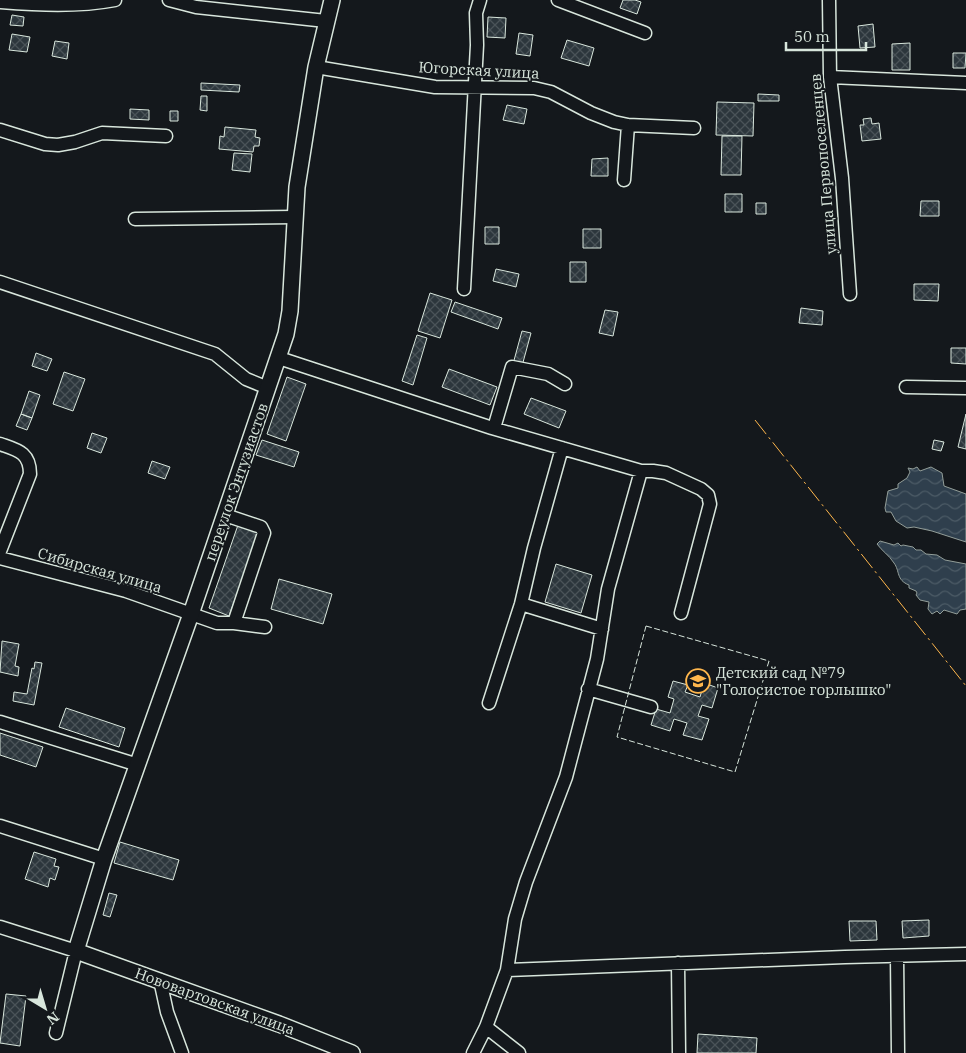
<svg xmlns="http://www.w3.org/2000/svg" width="966" height="1053" font-family="'IBM Plex Serif',serif">
  <defs>
    <pattern id="water-waves" width="16" height="10" patternUnits="userSpaceOnUse" patternTransform="scale(1.25)"><rect width="16" height="10" fill="#2f3f4d"/><path d="M0 5q4-4 8 0t8 0" fill="none" stroke="#4c5b66"/></pattern>
    <pattern id="building-cross-hatch" width="8" height="8" patternUnits="userSpaceOnUse" patternTransform="scale(1.25)"><rect width="8" height="8" fill="#2c363c"/><path d="M0 0l8 8M0 8l8-8" fill="none" stroke="#4a5358"/></pattern>
  </defs>
  <rect width="100%" height="100%" fill="#14181c"/>
  <path fill="url(#water-waves)" stroke="#939e99" d="M 917,467 L 920,471 L 931,467 L 942,473 L 944,486 L 966,494 L 966,542 L 932,531 L 914,527 L 907,528 L 896,521 L 891,512 L 886,512 L 885,508 L 888,491 L 898,488 L 898,484 L 907,478 L 910,472 L 908,468 L 913,469 Z
    M 880,541 L 894,545 L 898,543 L 901,546 L 903,545 L 913,547 L 916,550 L 921,550 L 926,554 L 937,555 L 945,560 L 966,564 L 966,609 L 960,610 L 957,614 L 944,610 L 940,614 L 937,611 L 932,614 L 928,609 L 929,602 L 920,600 L 916,595 L 917,593 L 916,591 L 909,588 L 909,585 C 896,580 900,571 894,563 C 889,555 882,551 877,544 Z"/>
  <path fill="url(#building-cross-hatch)" stroke="#d8e6dc" d="M 623,0 L 635,0 L 641,2 L 637,14 L 620,8 Z
    M 12,15 L 24,17 L 23,26 L 10,25 Z
    M 488,17 L 506,18 L 505,38 L 487,37 Z
    M 873,24 L 875,47 L 860,48 L 858,26 Z
    M 519,33 L 533,35 L 530,56 L 516,54 Z
    M 12,34 L 30,37 L 27,52 L 9,50 Z
    M 567,40 L 594,48 L 589,66 L 561,58 Z
    M 55,41 L 69,43 L 67,59 L 52,56 Z
    M 910,43 L 910,70 L 892,70 L 892,44 Z
    M 953,53 L 966,53 L 965,68 L 953,68 Z
    M 201,83 L 240,85 L 239,92 L 201,90 Z
    M 758,94 L 779,95 L 779,101 L 758,101 Z
    M 201,96 L 207,96 L 207,111 L 200,110 Z
    M 717,102 L 754,103 L 753,136 L 716,135 Z
    M 507,105 L 527,109 L 524,124 L 503,120 Z
    M 130,109 L 149,110 L 149,120 L 130,119 Z
    M 170,111 L 178,111 L 178,121 L 170,121 Z
    M 871,118 L 872,124 L 879,123 L 881,139 L 862,141 L 860,125 L 864,125 L 863,119 Z
    M 225,127 L 256,130 L 255,137 L 260,138 L 259,146 L 254,146 L 253,152 L 219,149 L 220,136 L 224,137 Z
    M 722,136 L 742,136 L 741,175 L 721,175 Z
    M 234,153 L 252,154 L 250,172 L 232,170 Z
    M 608,158 L 608,176 L 591,176 L 592,159 Z
    M 725,194 L 742,194 L 742,212 L 725,212 Z
    M 921,201 L 939,201 L 939,216 L 920,216 Z
    M 756,203 L 766,203 L 766,214 L 756,214 Z
    M 485,227 L 499,227 L 499,244 L 485,244 Z
    M 583,229 L 601,229 L 601,248 L 583,248 Z
    M 570,262 L 586,262 L 586,282 L 570,282 Z
    M 496,269 L 519,274 L 516,287 L 493,281 Z
    M 914,284 L 939,284 L 938,301 L 914,300 Z
    M 430,293 L 452,300 L 440,338 L 418,331 Z
    M 455,302 L 502,318 L 498,329 L 451,312 Z
    M 801,308 L 823,311 L 822,325 L 799,323 Z
    M 605,310 L 618,312 L 613,336 L 599,333 Z
    M 522,331 L 531,333 L 522,366 L 513,364 Z
    M 417,335 L 427,338 L 413,385 L 402,381 Z
    M 951,348 L 966,348 L 966,364 L 951,363 Z
    M 36,353 L 52,359 L 47,371 L 32,366 Z
    M 449,369 L 497,387 L 490,405 L 442,387 Z
    M 64,372 L 85,379 L 73,411 L 53,404 Z
    M 287,377 L 306,384 L 286,441 L 267,434 Z
    M 29,391 L 40,395 L 32,418 L 21,414 Z
    M 531,398 L 566,411 L 559,428 L 524,414 Z
    M 21,414 L 32,418 L 27,430 L 16,426 Z
    M 966,414 L 966,449 L 958,447 Z
    M 92,433 L 107,438 L 101,453 L 87,448 Z
    M 262,440 L 299,452 L 294,467 L 256,455 Z
    M 934,440 L 944,442 L 941,451 L 932,449 Z
    M 152,461 L 170,467 L 165,479 L 148,473 Z
    M 238,525 L 259,532 L 229,616 L 209,608 Z
    M 556,564 L 592,575 L 581,613 L 545,602 Z
    M 279,579 L 332,594 L 323,624 L 271,609 Z
    M 2,641 L 19,644 L 15,666 L 19,667 L 18,676 L 0,672 Z
    M 35,662 L 42,663 L 34,705 L 13,701 L 14,692 L 27,694 L 32,668 L 34,669 Z
    M 673,681 L 688,685 L 685,692 L 700,697 L 704,683 L 718,688 L 712,708 L 702,705 L 698,716 L 709,719 L 702,740 L 683,735 L 687,723 L 674,719 L 670,731 L 651,725 L 656,709 L 670,713 L 674,699 L 668,697 Z
    M 66,708 L 125,728 L 119,747 L 59,727 Z
    M 0,733 L 43,747 L 36,767 L 0,755 Z
    M 120,842 L 179,860 L 173,880 L 114,863 Z
    M 34,852 L 56,859 L 54,866 L 59,867 L 55,880 L 50,878 L 48,887 L 25,879 Z
    M 109,893 L 117,895 L 110,917 L 103,915 Z
    M 929,920 L 929,936 L 903,938 L 902,921 Z
    M 849,921 L 876,921 L 877,940 L 850,941 Z
    M 6,994 L 26,996 L 20,1046 L 0,1043 Z
    M 698,1034 L 757,1038 L 756,1053 L 697,1053 Z"/>
  <g fill="none" stroke-linecap="round" stroke-linejoin="round">
    <g stroke="#d8e6dc" stroke-width="15">
      <path id="minor" d="M 169,0 L 196,7 L 326,21
        M 558,0 L 645,33
        M 829,0 L 830,77 L 842,178 L 850,294
        M 0,2 C 38,5 78,7 115,0
        M 316,67 L 435,87 L 534,88 L 551,92 L 591,113 L 614,122 L 628,125 L 694,128
        M 830,77 L 966,83
        M 0,130 L 45,144 L 58,145 L 75,142 L 102,133 L 166,136
        M 624,180 L 628,125
        M 135,219 L 295,217
        M 0,282 L 215,354 L 246,379 L 268,388
        M 464,289 L 477,45 L 476,13 L 480,0
        M 279,358 L 492,428 L 641,471 L 653,471 L 666,473 L 701,489 L 708,495 L 710,504 L 681,613
        M 906,387 L 966,388
        M 494,428 L 512,367 L 548,374 L 565,384
        M 0,444 C 17,450 30,452 30,474 L 0,551
        M 0,558 L 126,591 L 217,623 L 234,623 L 264,533 L 261,527 L 225,515
        M 521,604 L 602,629
        M 234,623 L 265,627
        M 588,689 L 651,707
        M 489,703 L 521,604 L 534,548 L 562,448
        M 0,722 L 138,765
        M 0,826 L 104,859
        M 0,927 L 76,951 L 56,1033
        M 897,956 L 898,1053
        M 678,963 L 679,1053
        M 507,970 L 845,957 L 966,954
        M 160,980 L 167,1012 L 182,1053
        M 486,1027 L 519,1053
        M 473,1053 L 486,1027 L 507,970 L 515,919 L 526,882 L 566,777 L 597,659 L 608,589 L 641,471"/>
    </g>
    <g stroke="#d8e6dc" stroke-width="18">
      <path id="major" d="M 332,0 L 316,67 L 297,187 L 290,311 L 286,334 L 191,614 L 104,859 L 76,951 L 279,1024 L 352,1053"/>
    </g>
    <use href="#minor" stroke="#14181c" stroke-width="12"/>
    <use href="#major" stroke="#14181c" stroke-width="15"/>
    <path stroke="#d8e6dc" stroke-width="1" stroke-dasharray="6 2.5" stroke-linecap="butt" d="M 646,626 L 769,661 L 735,772 L 617,737 Z"/>
    <path stroke="#ffb74d" stroke-width="1" stroke-dasharray="18 4 2.5 4" stroke-linecap="butt" d="M 755,420 L 966,686"/>
  </g>
  <defs>
    <g id="school-ring" transform="scale(1.25)"><circle r="9.5" fill="#14181c" stroke="#ffb74d" stroke-width="1.5"/><path d="M0-5L7-2L0 1L-7-2ZM-4 1L0 2.5L4 1V4Q0 6-4 4Z" fill="#ffb74d"/></g>
  </defs>
  <g fill-rule="evenodd">
    <use href="#school-ring" x="698" y="681"/>
  </g>
  <g text-anchor="middle" dominant-baseline="central" stroke-width="4" stroke-linejoin="round" paint-order="stroke">
    <g font-size="15" fill="#d8e6dc" stroke="#14181c">
      <text transform="translate(479 70) rotate(3)">Югорская улица</text>
      <text transform="translate(823 164) rotate(-95)">улица Первопоселенцев</text>
      <text transform="translate(236 482) rotate(-71)">переулок Энтузиастов</text>
      <text transform="translate(100 570) rotate(16)">Сибирская улица</text>
      <text transform="translate(215 1001) rotate(20)">Нововартовская улица</text>
    </g>
    <g font-size="15" fill="#d8e6dc" stroke="#14181c" text-anchor="start">
      <text x="716" y="672">Детский сад №79<tspan x="716" dy="17">"Голосистое горлышко"</tspan></text>
    </g>
  </g>
  <g transform="translate(45 1008) rotate(142)" stroke="#14181c" stroke-width="4" paint-order="stroke">
  <path d="M0-4L9 19L0 12L-9 19Z" fill="#d8e6dc"/>
  <text y="-8" font-size="14" font-weight="bold" text-anchor="middle" fill="#d8e6dc">N</text>
  </g>
  <path d="M786 42v8h80v-8" fill="none" stroke="#d8e6dc" stroke-width="2.5"/>
  <text x="794" y="42" font-size="15" fill="#d8e6dc" stroke="#14181c" stroke-width="4" paint-order="stroke">50 m</text>
</svg>
